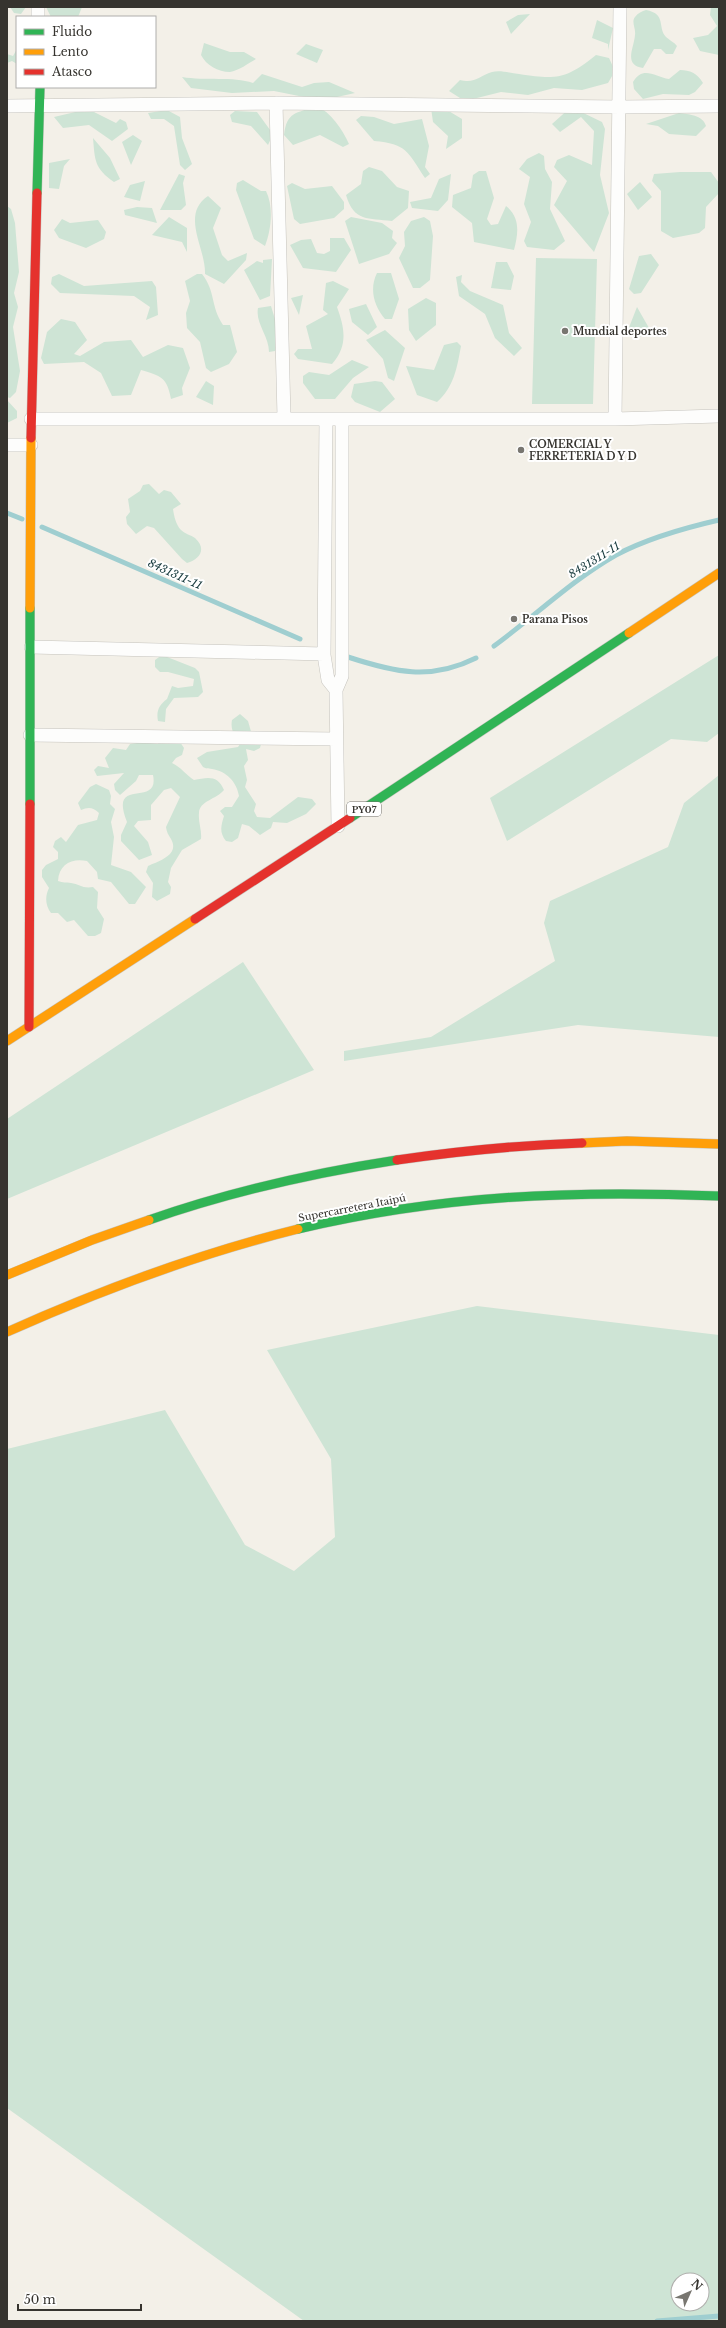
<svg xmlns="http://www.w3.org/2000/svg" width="726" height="2328" font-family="'Libre Baskerville',serif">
  <rect width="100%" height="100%" fill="#f3f0e8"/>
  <path fill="#cee4d5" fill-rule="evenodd" d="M 10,7 L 26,7 L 21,14 L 14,13 Z
    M 46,7 L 82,7 L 78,17 L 51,17 Z
    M 711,7 L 719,7 L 719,55 L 700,51 L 693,38 L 708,35 L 717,26 L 710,15 Z
    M 646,10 C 667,14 657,27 666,37 C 669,40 674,42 677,46 L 673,54 L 666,54 L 661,49 L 654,49 L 643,68 C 623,65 634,48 635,35 C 636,28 631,22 635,17 C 638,13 642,11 646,10 Z
    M 530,14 L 511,34 L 506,22 L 518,15 Z
    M 597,20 L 613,28 L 608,50 L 608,44 L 592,38 Z
    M 204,43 L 230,52 L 244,52 L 256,59 C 249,63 238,71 230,72 C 218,72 206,65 201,55 Z
    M 306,44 L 323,50 L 317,63 L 296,54 Z
    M 17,49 L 17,64 L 12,61 L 7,63 L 7,54 L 13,56 Z
    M 596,55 L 609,58 L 615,71 L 608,83 L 582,90 L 554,88 L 528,95 L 501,92 L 473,99 L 460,98 L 449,91 L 460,80 C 475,84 479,76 492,72 C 500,70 510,73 519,74 C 557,80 566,79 596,55 Z
    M 680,70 C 690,70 697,73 703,83 L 695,92 L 689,95 L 663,94 L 643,99 L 634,89 L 633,82 C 643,65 655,77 669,79 Z
    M 262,74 L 302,87 L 314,83 L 329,82 L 355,93 L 328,99 L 314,99 L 274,91 L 232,93 L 191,88 L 182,77 C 205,81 233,76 253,83 Z
    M 437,104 L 462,119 L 462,138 L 446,149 L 448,136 L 433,122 L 431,108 Z
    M 316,106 C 331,112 342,129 349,144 L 343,147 L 320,135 L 293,145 L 284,135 C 287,111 296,114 316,106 Z
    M 571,107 L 602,122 L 605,129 L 600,175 L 609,213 L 594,252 L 554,205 L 567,181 L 554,167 L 557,160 L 569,155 L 592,165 L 594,131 L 581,117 L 560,132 L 552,124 Z
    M 88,109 L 116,123 L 120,119 L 126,122 L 128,129 L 112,141 L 89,125 L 63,128 L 54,117 Z
    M 167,110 L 180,117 L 182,138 L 192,164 L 185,170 L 180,165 L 174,126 L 164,119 L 151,119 L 148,113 Z
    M 235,111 L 257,112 L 273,134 L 268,145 L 251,126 L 232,122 L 230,115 Z
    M 679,113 C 688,114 703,115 706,126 L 696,136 L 669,134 L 658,126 L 646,124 Z
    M 361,116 L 374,117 L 394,124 L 422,119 L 429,146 L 425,167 L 430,174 L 425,178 C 407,151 407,144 374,141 L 356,120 Z
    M 133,135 L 142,141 L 131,165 L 122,142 Z
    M 93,138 L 110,158 L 120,179 L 114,182 C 94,168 95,160 93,138 Z
    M 539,153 L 544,156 L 545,169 L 552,182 L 550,209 L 565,241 L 554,250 L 527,247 L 524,241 L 531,222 L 524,204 L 530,177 L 519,169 L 527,159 Z
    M 70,159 L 64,166 L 59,189 L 49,188 L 49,163 Z
    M 369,167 L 382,171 L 397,187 L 409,191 L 408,208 L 392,221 C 368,218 354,222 346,195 L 361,184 L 363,171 Z
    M 479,171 L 486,171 L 494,198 L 487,219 L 491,225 L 498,224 L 506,206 C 521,218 518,234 514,250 L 474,242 L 472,223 L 452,207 L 453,195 L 471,188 L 473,175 Z
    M 680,172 L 711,172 L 719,183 L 719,193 L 706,207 L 705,228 L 699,233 L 673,238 L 661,231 L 661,191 L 652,181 L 654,174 Z
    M 179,174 L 185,176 L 183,183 L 186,205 L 181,210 L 160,210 Z
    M 451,174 L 448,200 L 438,211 L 412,208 L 410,202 L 431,198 L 439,179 Z
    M 243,180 L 261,191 L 266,191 C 274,207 271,231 265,246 L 254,239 L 236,190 L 237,183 Z
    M 145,181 L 140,201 L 124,197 L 130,185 Z
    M 640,182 L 652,197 L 638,210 L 627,194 Z
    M 292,183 L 305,189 L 332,186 L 344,202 L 344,209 L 334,218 L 300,224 L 294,219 L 287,186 Z
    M 208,196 L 221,208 L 213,228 L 222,255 L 228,261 L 247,253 L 246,260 L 224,284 L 205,274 C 206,248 180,215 208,196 Z
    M 7,206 L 11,209 L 15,223 L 19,272 L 14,293 L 18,307 L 13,327 L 20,371 L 16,392 L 10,398 L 7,397 Z
    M 137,207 L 152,208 L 157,223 L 125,215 L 124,210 Z
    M 169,217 L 187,228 L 187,252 L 182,242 L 152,235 Z
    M 351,217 L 382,223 L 393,231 L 392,238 L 397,243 L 389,254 L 359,264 L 345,221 Z
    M 424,217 L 430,221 L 433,236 L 430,280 L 420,288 L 413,288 L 399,258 L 405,246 L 404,232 L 411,221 Z
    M 62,219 L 70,223 L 98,220 L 106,232 L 104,239 L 86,248 L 59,238 L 54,230 Z
    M 330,238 L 344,238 L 351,250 L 336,272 L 303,268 L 290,245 L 301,240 L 311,239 L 317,253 L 324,254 L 330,251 Z
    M 651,254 L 659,265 L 641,293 L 634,294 L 629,289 L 639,256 Z
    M 536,258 L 597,259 L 593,404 L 532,404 Z
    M 272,259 L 270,296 L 260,300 L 244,270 L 257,261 L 263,263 L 263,260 Z
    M 496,262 L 507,262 L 514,276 L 511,290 L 491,288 Z
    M 377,273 L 391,273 L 399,299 L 392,319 L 385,319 C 374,306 369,289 377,273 Z
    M 59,274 L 84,286 L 152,281 L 156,287 L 158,315 L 146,320 L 150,307 L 134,296 L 60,293 L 51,284 L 52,277 Z
    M 197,274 L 202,274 C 216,292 210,305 223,325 L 230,325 L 237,352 L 229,364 L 211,372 L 206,368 L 200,342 L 187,328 L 186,313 L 190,301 L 185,281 Z
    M 462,275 L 461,282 L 470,291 L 503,305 L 509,333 L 522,348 L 514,356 L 495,338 L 485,314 L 459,296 L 456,277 Z
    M 333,281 L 349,289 L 337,307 C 345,329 348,346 332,364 L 298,359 L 294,354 L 298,349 L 312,349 L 306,326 L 328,314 L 323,310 L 326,283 Z
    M 303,295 L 299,315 L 291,298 Z
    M 426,298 L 436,303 L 436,325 L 416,341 L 409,330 L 408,309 Z
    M 366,304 L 377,327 L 368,335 L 352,322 L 349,309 Z
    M 271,306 L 281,339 L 275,351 L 269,352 C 269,336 255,323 258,308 Z
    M 637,307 L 649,328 L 640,337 L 628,330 Z
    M 61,319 L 75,322 L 87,340 L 74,354 L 80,356 L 104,342 L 131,340 L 143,357 L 168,345 L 183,348 L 190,368 L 182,388 L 183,395 L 171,399 C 167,377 161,376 141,370 L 131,395 L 112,396 L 101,373 L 84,362 L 44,364 L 41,358 L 47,332 Z
    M 385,330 L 405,348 L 394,381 L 388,378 L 383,359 L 366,340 Z
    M 457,342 L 461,346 C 457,368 454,387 437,402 L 417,395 L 406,366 L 434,370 L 444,345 Z
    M 352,360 L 369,367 L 353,378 L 335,399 L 315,399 L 303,383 L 303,376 L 309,372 L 329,375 Z
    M 206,381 L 214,386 L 213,405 L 196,397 Z
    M 375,381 L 382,382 L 395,399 L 380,412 L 355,402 L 351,397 L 354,384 Z
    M 7,400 L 17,411 L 17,418 L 7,423 Z
    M 149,484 L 159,494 L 164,490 L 171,492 L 181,504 L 173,509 C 174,516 176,525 181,530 C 185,534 191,535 195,538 C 207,549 200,559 187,563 L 182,559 L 154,528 L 147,526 L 136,534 L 127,524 L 126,517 L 130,512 L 128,499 L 140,491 L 143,485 Z
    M 162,655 L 195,668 L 199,672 L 203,692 L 198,697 L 174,698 L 166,709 L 165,722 L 158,721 C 156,711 159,705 167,699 L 172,686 L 178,688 L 193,686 L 194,679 L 168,672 L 160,672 L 155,667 L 155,660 Z
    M 719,655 L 719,733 L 707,742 L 671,739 L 507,841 L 490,798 Z
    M 240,714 L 248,721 L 252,735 L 261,744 L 260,748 L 254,751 L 246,749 L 248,760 L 244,766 L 247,780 L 245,787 L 256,804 L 254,811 L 257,817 L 270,818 L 298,797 L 312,799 L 316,804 L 306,814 L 287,823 L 273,822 L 271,828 L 260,835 L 249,826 L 242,824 L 238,838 L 232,842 L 226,841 C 219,832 221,826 224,816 L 220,811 L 225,807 L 232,807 L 239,796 C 237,782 226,771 212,769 C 208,768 206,769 203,767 L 197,758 L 207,752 L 238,747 L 240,744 C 235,736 230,730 232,720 Z
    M 161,738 L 180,742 L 184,748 L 182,755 L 176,758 L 172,763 C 181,767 186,775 194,780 C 208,777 218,775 224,790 C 217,799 199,801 199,813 C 198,822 202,830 201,839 L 182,850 L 171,868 L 168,882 L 171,887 L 170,894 L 157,901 L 152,897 L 153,883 L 146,872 L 148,866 C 159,861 180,855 171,839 C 168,834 167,833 166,827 L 180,797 L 171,788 L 164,790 L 151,805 L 151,820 L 138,821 L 134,826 L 148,842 L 152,855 L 139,860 L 121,841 L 121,835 L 127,822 C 108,775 160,809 153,775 L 139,775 L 136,781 L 120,795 L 115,790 L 114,784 L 124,773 L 97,776 L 94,770 L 98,766 L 109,768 L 105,758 L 113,748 L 126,750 L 130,744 L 144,742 L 158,744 Z
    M 719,775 L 719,1037 L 578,1025 L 344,1061 L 344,1051 L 431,1037 L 555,961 L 544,923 L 550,901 L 668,847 L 684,803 Z
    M 96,784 L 109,790 L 111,796 L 110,804 L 115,809 L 111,822 L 114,837 L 111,865 L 131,872 L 146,887 L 135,904 L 129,904 L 111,882 L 98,879 L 97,872 L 87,861 C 72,858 59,864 58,881 C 63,883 66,882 71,883 C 79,884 83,889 93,887 L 98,892 L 97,908 L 104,919 L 101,933 L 95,936 L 88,936 L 74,920 L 67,922 L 58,913 L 51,913 C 45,905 45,896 49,888 L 42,877 L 42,870 L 46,865 L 58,859 L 58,852 L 53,847 L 55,841 L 61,837 L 66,842 L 78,825 L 97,820 L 99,813 C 93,807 88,807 81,810 L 78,803 L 90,787 Z
    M 243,962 L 314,1070 L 7,1199 L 7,1119 Z
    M 477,1306 L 719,1335 L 719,2321 L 304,2321 L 7,2108 L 7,1449 L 165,1410 L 245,1545 L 294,1571 L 335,1537 L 331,1459 L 267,1350 ZM 678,2280 L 702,2280 L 702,2304 L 678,2304 Z"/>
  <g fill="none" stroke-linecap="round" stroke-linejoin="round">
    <path stroke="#9fced0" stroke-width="5" d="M 7,513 L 22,519
      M 42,527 L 300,639
      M 494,646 C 535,616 572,580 616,555 C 648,538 684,528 719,520
      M 348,657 C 394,672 430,681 476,658
      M 657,2321 L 719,2316"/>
    <g stroke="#c5c3bd" stroke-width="14">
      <path id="street" d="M 38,7 L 38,17
        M 276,103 L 284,417
        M 7,106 L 276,103 L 620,107 L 719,106
        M 31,419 L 615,419 L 719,416
        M 326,419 L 324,655 L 328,680 L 336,690 L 338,826
        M 615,419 L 620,7
        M 7,445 L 31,445
        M 31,647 L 324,654
        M 336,690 L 342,676 L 342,419
        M 30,735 L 336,739"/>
    </g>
    <g stroke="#c5c3bd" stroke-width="10">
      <path id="fast" d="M 37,193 L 40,87
        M 30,804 L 30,608
        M 350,818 L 629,633
        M 149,1220 C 229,1192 313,1173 397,1160
        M 298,1229 C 442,1195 572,1190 719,1196"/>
    </g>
    <g stroke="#c5c3bd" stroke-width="10">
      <path id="slow" d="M 30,608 L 31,438
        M 629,633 L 719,573
        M 7,1041 L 195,919
        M 582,1143 L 627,1141 L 719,1144
        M 7,1275 L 92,1240 L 149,1220
        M 7,1332 C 101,1290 197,1254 298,1229"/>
    </g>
    <g stroke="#c5c3bd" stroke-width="10">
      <path id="jam" d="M 31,438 L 37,193
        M 195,919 L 350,818
        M 29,1027 L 30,804
        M 397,1160 C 459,1151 520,1145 582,1143"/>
    </g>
    <use href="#street" stroke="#fdfdfc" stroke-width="13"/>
    <use href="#fast" stroke="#30b455" stroke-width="9"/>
    <use href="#slow" stroke="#ff9f0a" stroke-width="9"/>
    <use href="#jam" stroke="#e5322d" stroke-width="9"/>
  </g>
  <g fill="#787670" stroke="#fff" stroke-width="1.5">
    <circle cx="565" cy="331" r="4"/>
    <circle cx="521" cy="450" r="4"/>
    <circle cx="514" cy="619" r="4"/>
  </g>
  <g text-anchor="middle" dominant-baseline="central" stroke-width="4" stroke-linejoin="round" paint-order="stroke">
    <rect fill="#fff" stroke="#72716d" stroke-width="1" x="347" y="802" width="34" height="14" rx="3"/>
    <g font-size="9" font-weight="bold" fill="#36342f">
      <text x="364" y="809">PY07</text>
    </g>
    <g font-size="10" font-weight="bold" fill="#36342f" stroke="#fff" text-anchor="start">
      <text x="573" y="331">Mundial deportes</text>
      <text x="529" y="444">COMERCIAL Y<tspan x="529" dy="12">FERRETERIA D Y D</tspan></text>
      <text x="522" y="619">Parana Pisos</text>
    </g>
    <g font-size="10" fill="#36342f" stroke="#fff">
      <text transform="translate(352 1208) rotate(-11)">Supercarretera Itaipú</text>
    </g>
    <g font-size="11" font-style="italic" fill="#173a3d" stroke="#fff">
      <text transform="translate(594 560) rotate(-32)">8431311-11</text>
      <text transform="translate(175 574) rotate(24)">8431311-11</text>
    </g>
  </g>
  <rect width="726" height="2328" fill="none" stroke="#36342f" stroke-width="16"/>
  <rect x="16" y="16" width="140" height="72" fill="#ffffff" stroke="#afaeac"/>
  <rect x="24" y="29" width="20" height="6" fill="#30b455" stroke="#afaeac"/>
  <text x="52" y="36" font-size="12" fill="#36342f">Fluido</text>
  <rect x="24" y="49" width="20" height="6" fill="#ff9f0a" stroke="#afaeac"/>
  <text x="52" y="56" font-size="12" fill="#36342f">Lento</text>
  <rect x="24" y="69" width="20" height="6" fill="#e5322d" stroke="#afaeac"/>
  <text x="52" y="76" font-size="12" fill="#36342f">Atasco</text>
  <g transform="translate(690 2292) rotate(45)"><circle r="19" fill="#ffffff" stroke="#afaeac"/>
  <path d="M0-3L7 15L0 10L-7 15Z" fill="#787670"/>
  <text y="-6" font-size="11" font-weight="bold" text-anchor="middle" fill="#36342f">N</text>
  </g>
  <path d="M18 2304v6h123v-6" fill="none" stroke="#36342f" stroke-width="2"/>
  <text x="24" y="2304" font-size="12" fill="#36342f" stroke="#ffffff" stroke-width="3" paint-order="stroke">50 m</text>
</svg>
